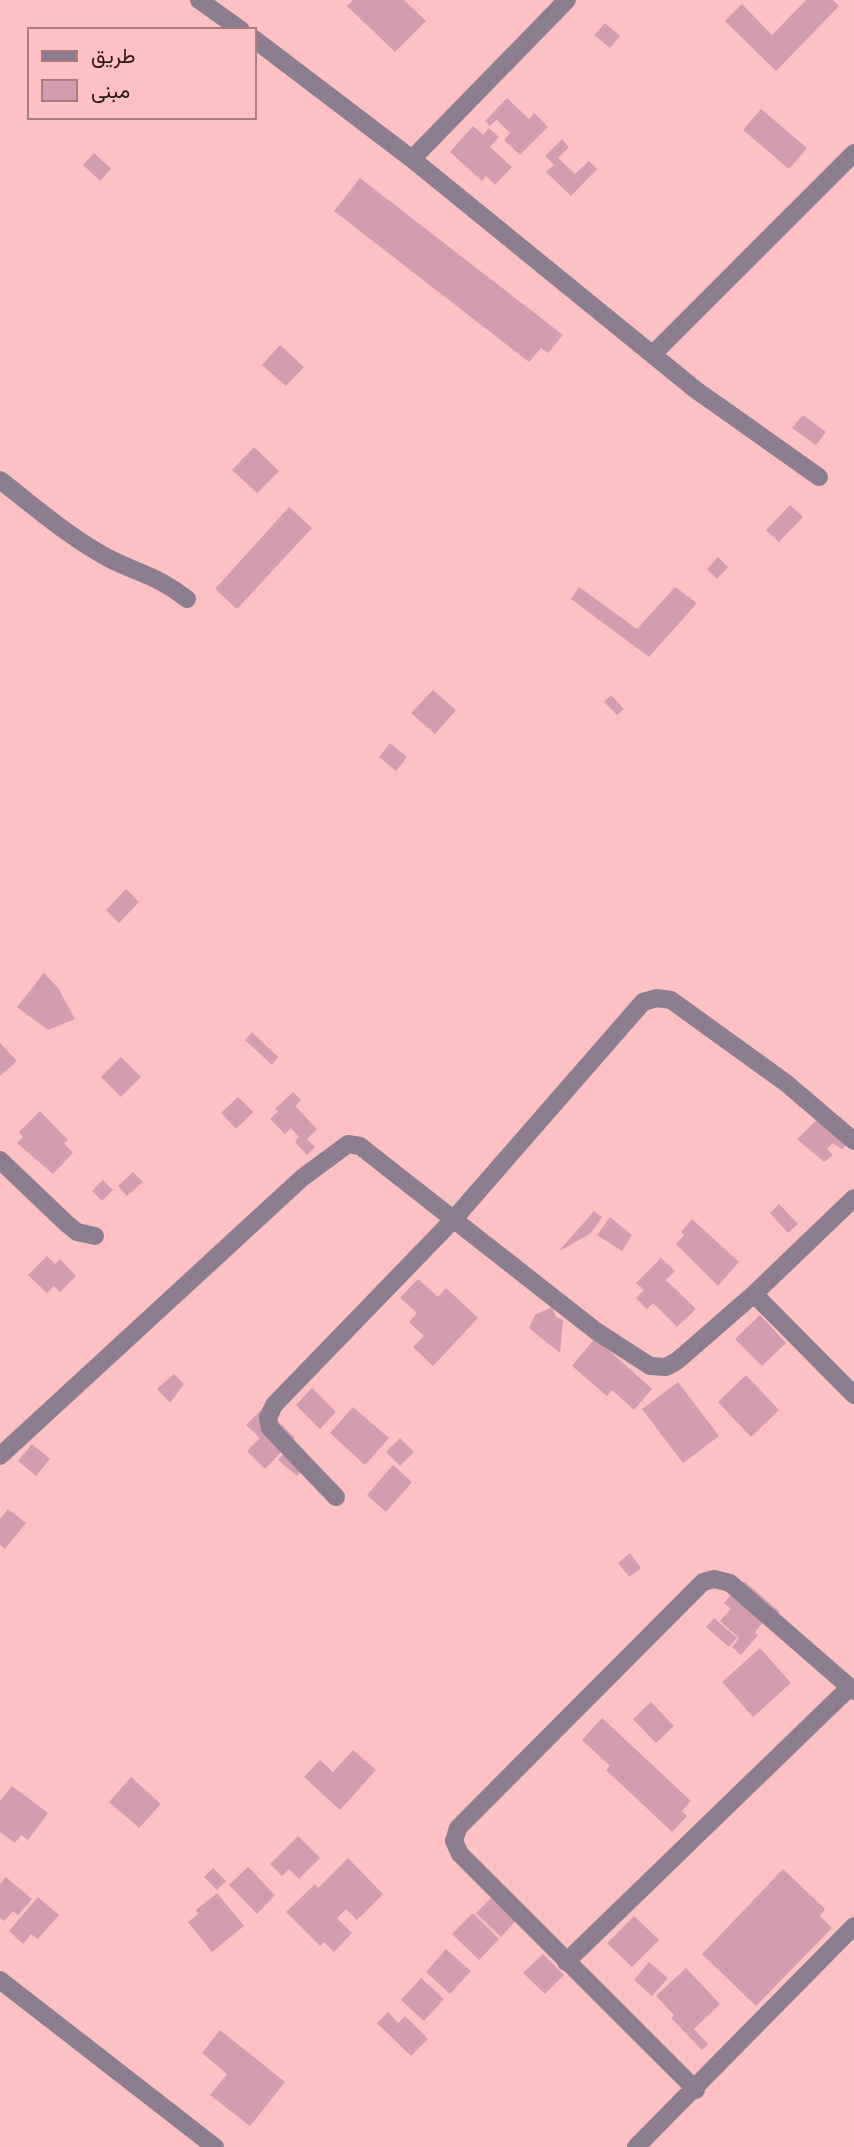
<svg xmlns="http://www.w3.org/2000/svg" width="854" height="2147" font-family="Merriweather,Vazirmatn,serif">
  <rect width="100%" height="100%" fill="#fdc1c3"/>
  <path fill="#d39daf" d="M 353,0 L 404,0 L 426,21 L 395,52 L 347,6 Z
    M 806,0 L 833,0 L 839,6 L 776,71 L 725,21 L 742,4 L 772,35 Z
    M 605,23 L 620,36 L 610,48 L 594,35 Z
    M 507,98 L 529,119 L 534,113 L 548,127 L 520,155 L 504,140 L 510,133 L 497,120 L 501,116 L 490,126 L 485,121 Z
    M 761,109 L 807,148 L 789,169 L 743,130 Z
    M 473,126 L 483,135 L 489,128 L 499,137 L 490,147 L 512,167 L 495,185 L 486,176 L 482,181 L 450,152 Z
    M 562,139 L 569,147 L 558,158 L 575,174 L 589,161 L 597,169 L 571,196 L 546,172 L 554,165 L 545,156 Z
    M 94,153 L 111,169 L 100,181 L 83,165 Z
    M 360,178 L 563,335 L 548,353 L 541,348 L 529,362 L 334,211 Z
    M 280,345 L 304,367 L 286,386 L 262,365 Z
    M 803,415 L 826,432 L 816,445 L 792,428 Z
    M 254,447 L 279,471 L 257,493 L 232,470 Z
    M 790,505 L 803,517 L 779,542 L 766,530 Z
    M 289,507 L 312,528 L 237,609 L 215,589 Z
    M 718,557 L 728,567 L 717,579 L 707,569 Z
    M 579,587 L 637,629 L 675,587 L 697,603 L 649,657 L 571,599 Z
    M 433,690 L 456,710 L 435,734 L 411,713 Z
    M 611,695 L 624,709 L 617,715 L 604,702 Z
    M 390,743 L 407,757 L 396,771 L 379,757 Z
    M 126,889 L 139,902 L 119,923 L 106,910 Z
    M 44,973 L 58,988 L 75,1019 L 48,1030 L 17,1007 Z
    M 252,1032 L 278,1057 L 272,1065 L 245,1040 Z
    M 0,1043 L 17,1061 L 0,1076 Z
    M 121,1057 L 141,1077 L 121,1097 L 101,1077 Z
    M 293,1092 L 301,1100 L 295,1106 L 317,1129 L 307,1139 L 315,1147 L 307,1155 L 295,1142 L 299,1137 L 291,1128 L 285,1134 L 270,1119 L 278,1111 L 275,1109 Z
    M 238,1097 L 253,1112 L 236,1129 L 221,1113 Z
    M 40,1111 L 68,1140 L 64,1143 L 73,1153 L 53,1174 L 17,1143 L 23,1137 L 19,1132 Z
    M 817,1120 L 847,1144 L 842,1149 L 833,1143 L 827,1149 L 833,1155 L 824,1162 L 797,1139 Z
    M 133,1172 L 143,1182 L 127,1196 L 118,1186 Z
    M 103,1180 L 113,1190 L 102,1201 L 92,1191 Z
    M 779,1204 L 798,1224 L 788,1233 L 770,1213 Z
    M 594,1211 L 602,1217 L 591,1233 L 558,1252 Z
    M 610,1217 L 632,1235 L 622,1251 L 597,1235 Z
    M 692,1219 L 739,1262 L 718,1286 L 676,1244 L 684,1235 L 681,1232 Z
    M 47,1256 L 55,1264 L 60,1259 L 76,1276 L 60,1292 L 54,1286 L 47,1293 L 28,1275 Z
    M 661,1258 L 675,1271 L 666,1280 L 696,1309 L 677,1327 L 653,1303 L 647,1309 L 636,1298 L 644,1290 L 636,1283 Z
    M 418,1279 L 438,1297 L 446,1288 L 478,1318 L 433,1366 L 413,1347 L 424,1336 L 409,1322 L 417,1313 L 400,1298 Z
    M 552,1307 L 556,1317 L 563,1320 L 560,1353 L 529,1328 L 535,1315 Z
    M 760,1315 L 786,1343 L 762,1366 L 735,1339 Z
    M 595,1338 L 652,1389 L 634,1410 L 612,1390 L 607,1396 L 572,1366 Z
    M 174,1374 L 184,1384 L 170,1403 L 157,1389 Z
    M 746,1375 L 779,1410 L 751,1437 L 718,1402 Z
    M 678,1382 L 719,1436 L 683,1463 L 642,1409 Z
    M 312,1388 L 336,1412 L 320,1429 L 296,1405 Z
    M 264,1407 L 295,1438 L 265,1469 L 247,1451 L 260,1438 L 246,1425 Z
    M 353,1407 L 389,1438 L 365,1465 L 330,1433 Z
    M 400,1438 L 414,1452 L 400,1466 L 386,1452 Z
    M 32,1444 L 50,1459 L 36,1476 L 18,1461 Z
    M 291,1445 L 310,1462 L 297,1476 L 278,1460 Z
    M 393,1465 L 412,1482 L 386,1512 L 367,1495 Z
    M 8,1509 L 26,1523 L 5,1549 L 0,1545 L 0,1519 Z
    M 630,1553 L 641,1568 L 629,1577 L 618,1563 Z
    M 744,1581 L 780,1612 L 768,1625 L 764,1621 L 755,1632 L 758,1635 L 741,1655 L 732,1647 L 739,1638 L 720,1621 L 731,1609 L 724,1603 Z
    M 714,1618 L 737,1638 L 729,1647 L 706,1627 Z
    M 760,1648 L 791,1683 L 753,1717 L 722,1682 Z
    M 651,1702 L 674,1726 L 656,1743 L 633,1719 Z
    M 602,1718 L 691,1801 L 682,1811 L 687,1816 L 672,1832 L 606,1770 L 610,1766 L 582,1740 Z
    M 353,1750 L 376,1770 L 340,1810 L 304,1777 L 320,1760 L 333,1772 Z
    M 131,1777 L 161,1804 L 139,1828 L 109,1802 Z
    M 12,1786 L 48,1813 L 28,1840 L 21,1835 L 15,1843 L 0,1832 L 0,1801 Z
    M 298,1836 L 320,1858 L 299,1879 L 289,1869 L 282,1876 L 270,1864 Z
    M 348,1858 L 383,1894 L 357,1920 L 346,1909 L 337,1918 L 352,1933 L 334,1952 L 324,1942 L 320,1946 L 286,1912 L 315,1884 L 318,1888 Z
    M 248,1867 L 275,1895 L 257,1914 L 229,1885 Z
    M 213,1868 L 226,1881 L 217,1890 L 204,1877 Z
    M 783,1869 L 825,1909 L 820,1916 L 832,1928 L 756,2006 L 702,1954 Z
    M 6,1877 L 32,1899 L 18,1915 L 13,1911 L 4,1921 L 0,1918 L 0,1884 Z
    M 497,1892 L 521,1915 L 501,1937 L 476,1913 Z
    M 217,1893 L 244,1926 L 212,1952 L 188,1922 L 198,1914 L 196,1910 Z
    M 38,1897 L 59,1915 L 38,1939 L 31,1934 L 23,1944 L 9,1931 Z
    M 473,1913 L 499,1939 L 479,1960 L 452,1934 Z
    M 634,1916 L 659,1940 L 632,1967 L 607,1943 Z
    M 446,1949 L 471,1971 L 450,1994 L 426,1972 Z
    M 543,1954 L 564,1975 L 545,1994 L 523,1973 Z
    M 649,1962 L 668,1978 L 652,1996 L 634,1980 Z
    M 686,1968 L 720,2004 L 694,2029 L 708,2044 L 702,2050 L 671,2018 L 674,2015 L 656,1996 Z
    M 421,1978 L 444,1999 L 424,2021 L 401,2000 Z
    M 388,2012 L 398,2023 L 405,2016 L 428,2039 L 411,2056 L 377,2023 Z
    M 220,2030 L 285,2082 L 250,2126 L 210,2095 L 227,2074 L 202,2053 Z"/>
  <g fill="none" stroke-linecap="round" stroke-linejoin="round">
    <path stroke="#8b7e90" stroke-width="18" d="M 199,0 L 241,30
      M 254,39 L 412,159 L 696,390 L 819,477
      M 412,159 L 567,0
      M 653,354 L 854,153
      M 0,480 C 35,507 70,538 110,559 C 140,574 158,576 187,599
      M 0,1160 L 66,1223 L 77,1232 L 95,1236
      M 754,1294 L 854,1395
      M 0,1456 L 302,1178 L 348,1144 L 360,1146 L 596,1331 L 650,1366 L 666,1367 L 677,1361 L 754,1294 L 854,1198
      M 336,1497 L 270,1428 L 268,1418 L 274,1405 L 453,1220 L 643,1002 L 657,998 L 671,1000 L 786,1083 L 854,1141
      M 566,1962 L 850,1687
      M 0,1980 L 215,2147
      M 696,2090 L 460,1854 L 454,1841 L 458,1828 L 703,1582 L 714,1579 L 730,1583 L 854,1691
      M 636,2147 L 854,1926"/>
  </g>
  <rect x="28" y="28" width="228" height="91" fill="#fdc1c3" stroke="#a97d7f" stroke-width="2"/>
  <rect x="42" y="51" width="35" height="10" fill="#8b7e90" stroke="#a97d7f" stroke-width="2"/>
  <text x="91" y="63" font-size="21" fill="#2c1718">طريق</text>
  <rect x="42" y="80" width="35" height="21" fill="#d39daf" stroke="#a97d7f" stroke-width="2"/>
  <text x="91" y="98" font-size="21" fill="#2c1718">مبنى</text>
</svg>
